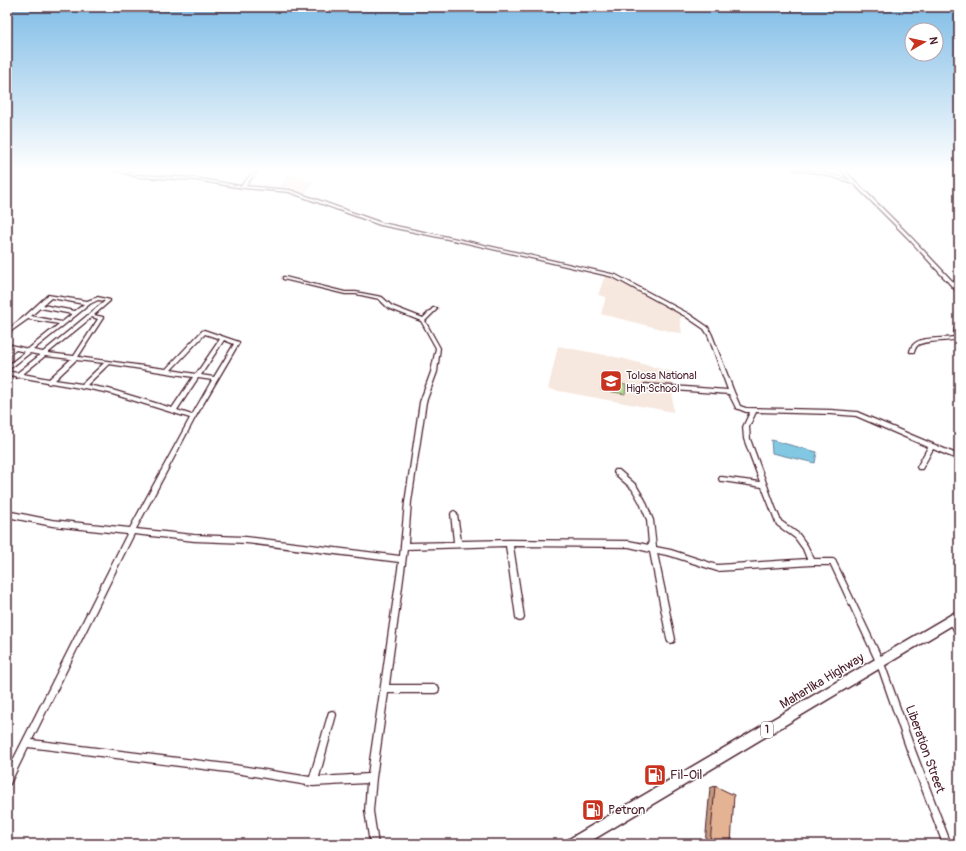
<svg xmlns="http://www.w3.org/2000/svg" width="966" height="851" font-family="Pangolin,sans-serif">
  <rect width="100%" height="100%" fill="#fff"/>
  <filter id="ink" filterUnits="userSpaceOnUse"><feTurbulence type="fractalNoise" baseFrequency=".025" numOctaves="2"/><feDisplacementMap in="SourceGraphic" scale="8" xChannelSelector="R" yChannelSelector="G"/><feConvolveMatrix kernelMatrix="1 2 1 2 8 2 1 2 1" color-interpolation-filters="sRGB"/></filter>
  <g filter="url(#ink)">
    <path fill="#f7e8df" d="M 288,175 L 314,181 L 306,193 L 279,188 Z
      M 605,275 L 613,277 L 684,315 L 680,319 L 682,333 L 673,332 L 601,314 L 606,297 L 598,295 Z
      M 558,346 L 621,358 L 672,372 L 673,412 L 548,389 Z"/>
    <path fill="#b8dd98" stroke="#817e62" d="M 602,381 L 626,385 L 625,394 L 601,390 Z"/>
    <path fill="#82c8e3" stroke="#6c8499" d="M 771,440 L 817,452 L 815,463 L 772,453 Z"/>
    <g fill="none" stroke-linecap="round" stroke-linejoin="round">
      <g stroke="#4a1f2b" stroke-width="2.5">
        <path id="minor" d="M 112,169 L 118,169 L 137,175 L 196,178 L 241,186 L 256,169 L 259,169 L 245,186 L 290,190 L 382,223 L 462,240 L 616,275 L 689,314 L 708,327 L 712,335 L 734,392 L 740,406 L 746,408 L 831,410 L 857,412 L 959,455 L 959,460 L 933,449 L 922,469 L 918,469 L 917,467 L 928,447 L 856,416 L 831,414 L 756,412 L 749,427 L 750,439 L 775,507 L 781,521 L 799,534 L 807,545 L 814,559 L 833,559 L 835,560 L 884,663 L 915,750 L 951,844 L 943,844 L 907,750 L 877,664 L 831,565 L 812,565 L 717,571 L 671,556 L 657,553 L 675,639 L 674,642 L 671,643 L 668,642 L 667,639 L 650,552 L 629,547 L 513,546 L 524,617 L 523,620 L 520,621 L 517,620 L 516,617 L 506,546 L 407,549 L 389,685 L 435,685 L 438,686 L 439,689 L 438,692 L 435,693 L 388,693 L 376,778 L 373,811 L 378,844 L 370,844 L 365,811 L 367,783 L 313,786 L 235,773 L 28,747 L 10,784 L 7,785 L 7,772 L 127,534 L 52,526 L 7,517 L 7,511 L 52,520 L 130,528 L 190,418 L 109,393 L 84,388 L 82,389 L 80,388 L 51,383 L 49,384 L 47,383 L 47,382 L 19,377 L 17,378 L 15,376 L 7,375 L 7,371 L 17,373 L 40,355 L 30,353 L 7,371 L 7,366 L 25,352 L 16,350 L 7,356 L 7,352 L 11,349 L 7,348 L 7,344 L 28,349 L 59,324 L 28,319 L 7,334 L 7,330 L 25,316 L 48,295 L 87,301 L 98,297 L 110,300 L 110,301 L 94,315 L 103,317 L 103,318 L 78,357 L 166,369 L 202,331 L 204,330 L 239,342 L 239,343 L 195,418 L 136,529 L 194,535 L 246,537 L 400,556 L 405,502 L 420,402 L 431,372 L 436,348 L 421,321 L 388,308 L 379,299 L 356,294 L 345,294 L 283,279 L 283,277 L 285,277 L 345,292 L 356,292 L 382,297 L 392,306 L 423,318 L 433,308 L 437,308 L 437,309 L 425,321 L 440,348 L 437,372 L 426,402 L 411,502 L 408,543 L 454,542 L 451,514 L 452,512 L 454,511 L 456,512 L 457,514 L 461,541 L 509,540 L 629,541 L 649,545 L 647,520 L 640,503 L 632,489 L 615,474 L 614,472 L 615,470 L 619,470 L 636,485 L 645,500 L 653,520 L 656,547 L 671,550 L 717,565 L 807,559 L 803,549 L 795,538 L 777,525 L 762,487 L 722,481 L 720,481 L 719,479 L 720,477 L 722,477 L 760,482 L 744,439 L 743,427 L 750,412 L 746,412 L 736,408 L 729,394 L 645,388 L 642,386 L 645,384 L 728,390 L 708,335 L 704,329 L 685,316 L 613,277 L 462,242 L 380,225 L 289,192 L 242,188 L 196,180 L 137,177 ZM 51,298 L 84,304 L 75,311 L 43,305 ZM 98,300 L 105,301 L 43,352 L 33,350 L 90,304 ZM 40,308 L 72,314 L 62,322 L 31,316 ZM 92,317 L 98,319 L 74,356 L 48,353 ZM 205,334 L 220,339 L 196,374 L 171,370 ZM 224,340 L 234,344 L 214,377 L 201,375 ZM 45,356 L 71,359 L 49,379 L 23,374 ZM 76,360 L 104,363 L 82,384 L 55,380 ZM 109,364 L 193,377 L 172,408 L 109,389 L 87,385 ZM 198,378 L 212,380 L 192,415 L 177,410 ZM 134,534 L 194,541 L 246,543 L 399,562 L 368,774 L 319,777 L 336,715 L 335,712 L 332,711 L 329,712 L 328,715 L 310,777 L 235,765 L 32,740 Z
          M 793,169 C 813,169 831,174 850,180 L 840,169 L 843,169 L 909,235 L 959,288 L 959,292 L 957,292 L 907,237 L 853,183 L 822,174 Z
          M 959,327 L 958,339 C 948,342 922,340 917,346 C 915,348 915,350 914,352 L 910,352 L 910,351 C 911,349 911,347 913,345 C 920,336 943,339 954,337 L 955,329 L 955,328 Z
          M 952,615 C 959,619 959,627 959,635 L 956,634 L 948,619 L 949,616 Z"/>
      </g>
      <g stroke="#4a1f2b" stroke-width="3">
        <path id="highway" d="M 959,610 L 959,621 L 586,844 L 567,844 L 569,839 Z"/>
      </g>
      <use href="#minor" fill="#fff" fill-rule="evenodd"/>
      <use href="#highway" fill="#fff" fill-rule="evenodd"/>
    </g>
    <path fill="#c39a7f" stroke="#4a1f2b" d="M 715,786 L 731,844 L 705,844 L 710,788 Z"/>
    <path fill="#e3b394" stroke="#4a1f2b" d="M 715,786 L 734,795 L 731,844 L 710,844 Z"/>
  </g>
  <linearGradient id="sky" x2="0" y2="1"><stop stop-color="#7fbce6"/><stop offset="0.59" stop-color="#fff"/><stop offset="1" stop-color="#fff" stop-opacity="0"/></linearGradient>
  <rect width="966" height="288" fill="url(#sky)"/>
  <defs>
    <g id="school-square" transform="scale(1.15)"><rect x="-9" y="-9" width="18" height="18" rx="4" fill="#c8321e" stroke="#fff"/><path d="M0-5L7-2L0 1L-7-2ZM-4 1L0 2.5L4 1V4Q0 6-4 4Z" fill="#fff"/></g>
    <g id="fuel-square" transform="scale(1.15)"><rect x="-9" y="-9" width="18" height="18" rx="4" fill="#c8321e" stroke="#fff"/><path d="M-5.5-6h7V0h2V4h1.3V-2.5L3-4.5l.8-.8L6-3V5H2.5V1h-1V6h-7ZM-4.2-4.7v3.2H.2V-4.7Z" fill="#fff"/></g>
  </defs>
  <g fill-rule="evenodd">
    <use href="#school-square" x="611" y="381"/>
    <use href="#fuel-square" x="655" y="775"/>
    <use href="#fuel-square" x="593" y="810"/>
  </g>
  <g text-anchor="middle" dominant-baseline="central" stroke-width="3" stroke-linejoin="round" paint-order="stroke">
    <rect fill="#fff" stroke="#80626b" stroke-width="1" x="761" y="722" width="12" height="16" rx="3"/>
    <g font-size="10" font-weight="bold" fill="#4a1f2b">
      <text x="767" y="730">1</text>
    </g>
    <g font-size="11" fill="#4a1f2b" stroke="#fff" text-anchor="start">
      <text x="626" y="375">Tolosa National<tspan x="626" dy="13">High School</tspan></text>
    </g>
    <g font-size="13" fill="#4a1f2b" stroke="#fff">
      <text transform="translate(822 681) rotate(-31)">Maharlika Highway</text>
      <text transform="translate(925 749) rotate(70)">Liberation Street</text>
    </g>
    <g font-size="13" fill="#4a1f2b" stroke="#fff" text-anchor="start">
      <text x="670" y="775">Fil-Oil</text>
      <text x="608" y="810">Petron</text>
    </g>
  </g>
  <rect width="966" height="851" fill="none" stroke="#fff" stroke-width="24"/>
  <rect x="12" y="12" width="942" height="827" fill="none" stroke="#4a1f2b" stroke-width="1.5" filter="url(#ink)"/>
  <g transform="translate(924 42) rotate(81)"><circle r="19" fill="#ffffff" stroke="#b7a5aa"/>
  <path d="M0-3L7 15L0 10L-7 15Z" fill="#c8321e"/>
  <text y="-6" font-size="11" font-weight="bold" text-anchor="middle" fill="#4a1f2b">N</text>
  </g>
</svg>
